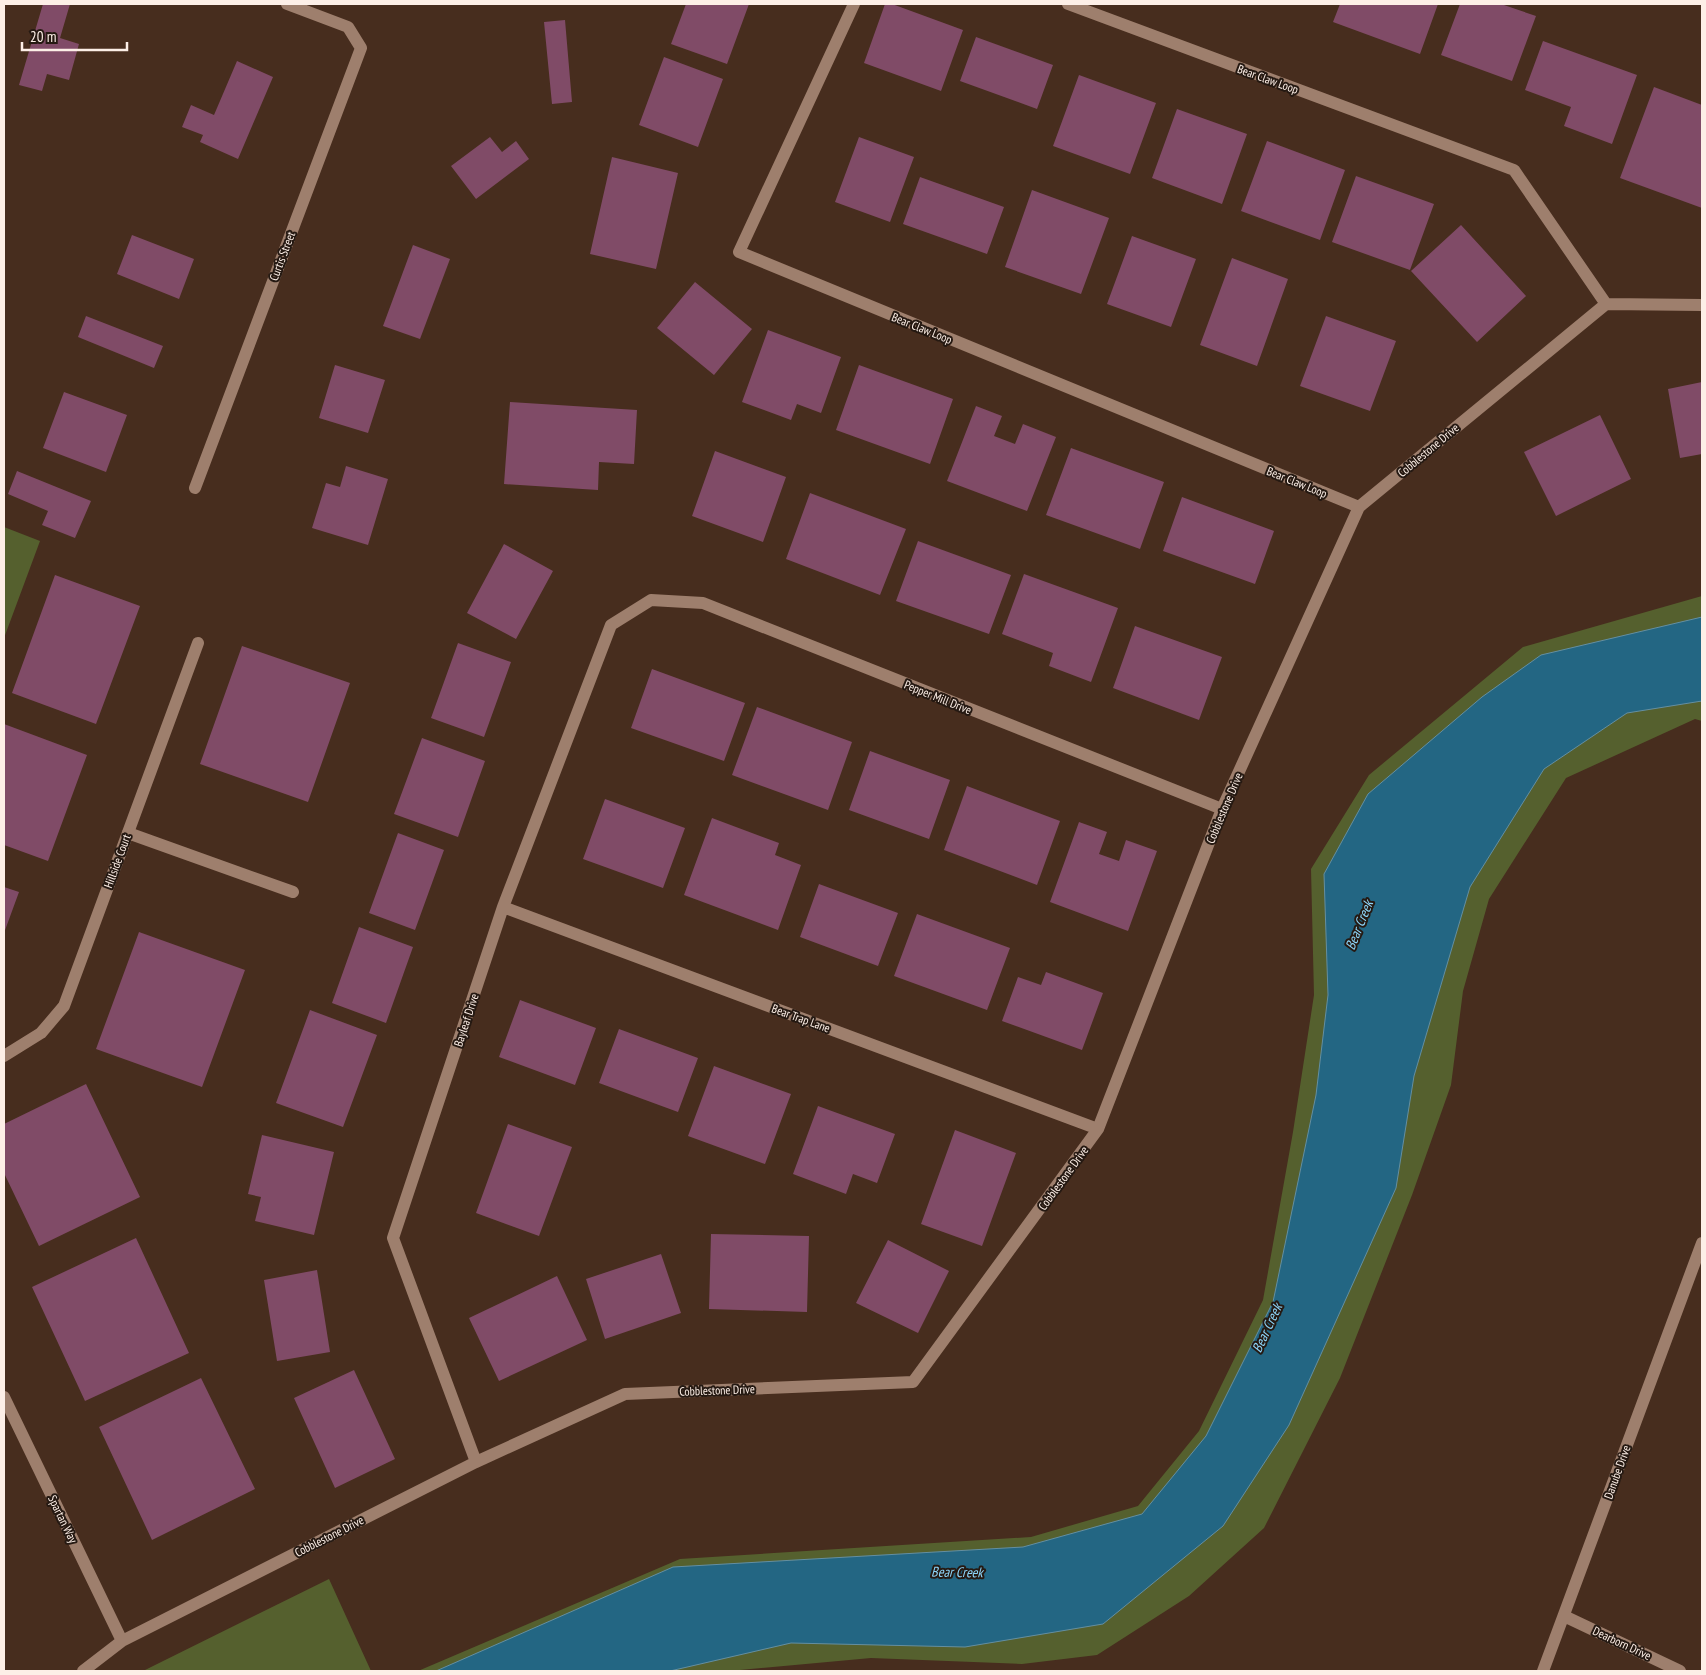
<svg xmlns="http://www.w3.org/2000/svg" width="1706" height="1675" font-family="'PT Sans Narrow',sans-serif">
  <rect width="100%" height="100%" fill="#472d1e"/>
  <path fill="#55602e" d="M 4,527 L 40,541 L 4,638 Z
    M 1702,596 L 1702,721 L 1695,719 L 1566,778 L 1489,899 L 1463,991 L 1451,1085 L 1412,1195 L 1340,1378 L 1264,1528 L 1189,1596 L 1097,1655 L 1022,1664 L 871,1658 L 729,1671 L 418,1671 L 680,1559 L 1031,1537 L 1138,1506 L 1199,1431 L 1263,1300 L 1293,1132 L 1314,995 L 1311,869 L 1369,775 L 1523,647 Z
    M 329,1579 L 371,1671 L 143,1671 Z"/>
  <path fill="#236683" stroke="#648fa1" d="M 1702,617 L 1702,701 L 1627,713 L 1544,769 L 1470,887 L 1414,1076 L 1396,1188 L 1289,1425 L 1223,1526 L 1103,1624 L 965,1647 L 791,1643 L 670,1671 L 436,1671 L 673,1567 L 1023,1547 L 1142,1514 L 1206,1436 L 1273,1302 L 1316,1095 L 1328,995 L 1324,874 L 1368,794 L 1482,697 L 1541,655 Z"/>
  <path fill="#804b67" d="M 43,4 L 70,4 L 60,38 L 79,44 L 69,80 L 47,74 L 42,91 L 19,85 Z
    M 686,4 L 749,4 L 727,64 L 671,44 Z
    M 885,4 L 892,4 L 963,30 L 941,91 L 864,63 Z
    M 1340,4 L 1438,4 L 1420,54 L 1333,22 Z
    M 1460,4 L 1501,4 L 1536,16 L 1512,81 L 1441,55 Z
    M 565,20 L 572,102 L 552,104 L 544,22 Z
    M 976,37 L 1053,65 L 1037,109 L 960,81 Z
    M 1543,41 L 1637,75 L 1612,144 L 1564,126 L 1571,107 L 1525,90 Z
    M 664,57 L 723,79 L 698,147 L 639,125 Z
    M 237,61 L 273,77 L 238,159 L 200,142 L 203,135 L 182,127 L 191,105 L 214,115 Z
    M 1079,75 L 1156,103 L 1130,174 L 1053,146 Z
    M 1654,87 L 1702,105 L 1702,208 L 1620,178 Z
    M 1177,109 L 1247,134 L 1222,204 L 1152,178 Z
    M 490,137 L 502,152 L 516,141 L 529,159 L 476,199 L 451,166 Z
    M 859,137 L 914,157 L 890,222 L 835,202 Z
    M 1267,141 L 1345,170 L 1320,240 L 1241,211 Z
    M 612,157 L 678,173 L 656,269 L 590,254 Z
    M 1356,176 L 1434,204 L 1410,270 L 1332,242 Z
    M 920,177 L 1004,207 L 987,254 L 903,224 Z
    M 1032,190 L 1109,218 L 1081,294 L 1005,267 Z
    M 1461,225 L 1526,296 L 1477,342 L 1411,271 Z
    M 132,235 L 194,259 L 179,299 L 117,274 Z
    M 1132,236 L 1196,259 L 1171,327 L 1107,304 Z
    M 413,245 L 450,259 L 420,339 L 383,326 Z
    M 1232,258 L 1288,279 L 1257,366 L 1200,345 Z
    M 695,282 L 752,329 L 714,375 L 657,328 Z
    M 86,316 L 163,346 L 154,368 L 78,337 Z
    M 1326,316 L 1396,341 L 1370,411 L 1300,386 Z
    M 768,330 L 841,357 L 821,413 L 797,404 L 791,420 L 742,402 Z
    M 335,365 L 385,380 L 368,433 L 319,418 Z
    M 859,365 L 953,399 L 930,464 L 836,430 Z
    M 1702,382 L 1702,454 L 1680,458 L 1668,389 Z
    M 64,392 L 127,415 L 106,472 L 43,448 Z
    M 510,402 L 637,410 L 634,464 L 599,462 L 598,490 L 504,484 Z
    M 976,406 L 1002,416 L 994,436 L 1015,444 L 1023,424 L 1056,437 L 1027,511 L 947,481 Z
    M 1600,415 L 1631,479 L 1556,516 L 1524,452 Z
    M 1071,448 L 1164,482 L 1140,549 L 1046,515 Z
    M 715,451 L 786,477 L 763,542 L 692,516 Z
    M 346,466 L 388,479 L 368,545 L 312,528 L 326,483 L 340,487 Z
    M 17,471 L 91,501 L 75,538 L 42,525 L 48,511 L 8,494 Z
    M 810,493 L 906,529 L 880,595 L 786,559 Z
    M 1182,497 L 1274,531 L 1255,584 L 1163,551 Z
    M 918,541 L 1011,575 L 989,634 L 896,601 Z
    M 504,544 L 553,571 L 516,639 L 467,613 Z
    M 1024,574 L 1118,608 L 1091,682 L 1049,666 L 1053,653 L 1002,634 Z
    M 55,575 L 140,606 L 96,724 L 12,693 Z
    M 1135,626 L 1222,657 L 1199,720 L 1113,688 Z
    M 458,643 L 511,662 L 484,737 L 431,718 Z
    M 242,646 L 350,683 L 308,802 L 200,764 Z
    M 652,669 L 745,703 L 724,761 L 631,728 Z
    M 757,707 L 852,742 L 828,810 L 732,775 Z
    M 4,724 L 87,755 L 48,861 L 4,845 Z
    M 422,738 L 485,761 L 458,837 L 394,814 Z
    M 870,751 L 950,780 L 929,839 L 849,810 Z
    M 967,786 L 1060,821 L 1037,885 L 944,850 Z
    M 605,799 L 685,828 L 663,888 L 583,859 Z
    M 712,818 L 779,843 L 775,855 L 801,865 L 778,930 L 684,895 Z
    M 1079,822 L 1107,832 L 1099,854 L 1119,861 L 1126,840 L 1157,851 L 1128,931 L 1050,902 Z
    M 398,833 L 444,850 L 415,930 L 369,913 Z
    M 819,884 L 898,913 L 878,966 L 800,937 Z
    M 4,887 L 19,892 L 4,933 Z
    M 917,914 L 1010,948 L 987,1010 L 894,976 Z
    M 359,927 L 413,947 L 386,1023 L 332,1003 Z
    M 139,932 L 245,970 L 202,1087 L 96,1049 Z
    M 1046,972 L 1103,993 L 1082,1050 L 1002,1021 L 1018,977 L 1041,985 Z
    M 520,1000 L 596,1028 L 575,1085 L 499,1057 Z
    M 310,1010 L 377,1035 L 343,1127 L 276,1103 Z
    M 619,1029 L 698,1058 L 678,1112 L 599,1083 Z
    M 714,1066 L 791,1094 L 765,1164 L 688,1136 Z
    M 86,1084 L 140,1197 L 39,1246 L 4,1173 L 4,1124 Z
    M 818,1106 L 895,1134 L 877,1183 L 853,1174 L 846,1194 L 793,1174 Z
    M 508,1124 L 572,1147 L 539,1236 L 476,1213 Z
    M 955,1130 L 1016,1153 L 982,1246 L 921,1224 Z
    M 262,1135 L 334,1152 L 314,1235 L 255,1221 L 261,1197 L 248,1194 Z
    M 711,1234 L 809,1236 L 807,1312 L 709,1309 Z
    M 136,1238 L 189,1353 L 85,1401 L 32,1287 Z
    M 888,1240 L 949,1271 L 918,1333 L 856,1303 Z
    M 661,1254 L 681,1313 L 605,1339 L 586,1279 Z
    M 317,1270 L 330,1352 L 277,1361 L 264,1280 Z
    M 557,1276 L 587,1340 L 499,1381 L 469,1318 Z
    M 354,1370 L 395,1459 L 335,1488 L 294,1398 Z
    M 201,1378 L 255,1489 L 152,1540 L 99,1427 Z"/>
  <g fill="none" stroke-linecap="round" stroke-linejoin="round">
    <path stroke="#9e7f6d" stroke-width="12" d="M 128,833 L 293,892"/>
    <path stroke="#9e7f6d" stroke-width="12" d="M 854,4 L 739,252 L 1359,507
      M 1068,4 L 1514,170 L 1606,304
      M 195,488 L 361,48 L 348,27 L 287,4
      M 503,907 L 1098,1129
      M 4,1056 L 41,1033 L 64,1006 L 198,643
      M 4,1397 L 122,1641
      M 476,1462 L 393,1238 L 503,907 L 611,625 L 651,600 L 703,603 L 1222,809
      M 1564,1616 L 1680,1671
      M 83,1671 L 122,1641 L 476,1462 L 625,1394 L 913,1382 L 1098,1129 L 1222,809 L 1359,507 L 1606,304 L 1702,305
      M 1543,1671 L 1702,1243"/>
  </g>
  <g text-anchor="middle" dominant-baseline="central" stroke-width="4" stroke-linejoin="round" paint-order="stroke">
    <g font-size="12" fill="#fdefe7" stroke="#251912">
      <text transform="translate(1268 79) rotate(20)">Bear Claw Loop</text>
      <text transform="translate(282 256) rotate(-69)">Curtis Street</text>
      <text transform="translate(922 328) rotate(22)">Bear Claw Loop</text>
      <text transform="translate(1428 450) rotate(-40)">Cobblestone Drive</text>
      <text transform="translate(1297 482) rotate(22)">Bear Claw Loop</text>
      <text transform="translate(938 697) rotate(22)">Pepper Mill Drive</text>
      <text transform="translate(1224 808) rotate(-67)">Cobblestone Drive</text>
      <text transform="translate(117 861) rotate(-70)">Hillside Court</text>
      <text transform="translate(801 1018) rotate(20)">Bear Trap Lane</text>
      <text transform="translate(466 1020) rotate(-72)">Bayleaf Drive</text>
      <text transform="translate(1063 1178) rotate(-54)">Cobblestone Drive</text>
      <text transform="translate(717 1390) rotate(-2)">Cobblestone Drive</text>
      <text transform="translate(1617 1472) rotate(-70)">Danube Drive</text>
      <text transform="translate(63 1519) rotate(64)">Spartan Way</text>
      <text transform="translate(329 1536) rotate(-27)">Cobblestone Drive</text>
      <text transform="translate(1622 1643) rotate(25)">Dearborn Drive</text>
    </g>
    <g font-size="14" font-style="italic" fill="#8dd5f9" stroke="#251912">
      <text transform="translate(1359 925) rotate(-68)">Bear Creek</text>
      <text transform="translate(1267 1328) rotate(-65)">Bear Creek</text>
      <text transform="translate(957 1572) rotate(1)">Bear Creek</text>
    </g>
  </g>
  <rect width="1706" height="1675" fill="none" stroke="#fdefe7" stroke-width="10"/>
  <path d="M22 42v8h105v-8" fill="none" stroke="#fdefe7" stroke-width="2.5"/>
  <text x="30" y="42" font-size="15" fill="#fdefe7" stroke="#251912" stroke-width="4" paint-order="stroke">20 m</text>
</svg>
